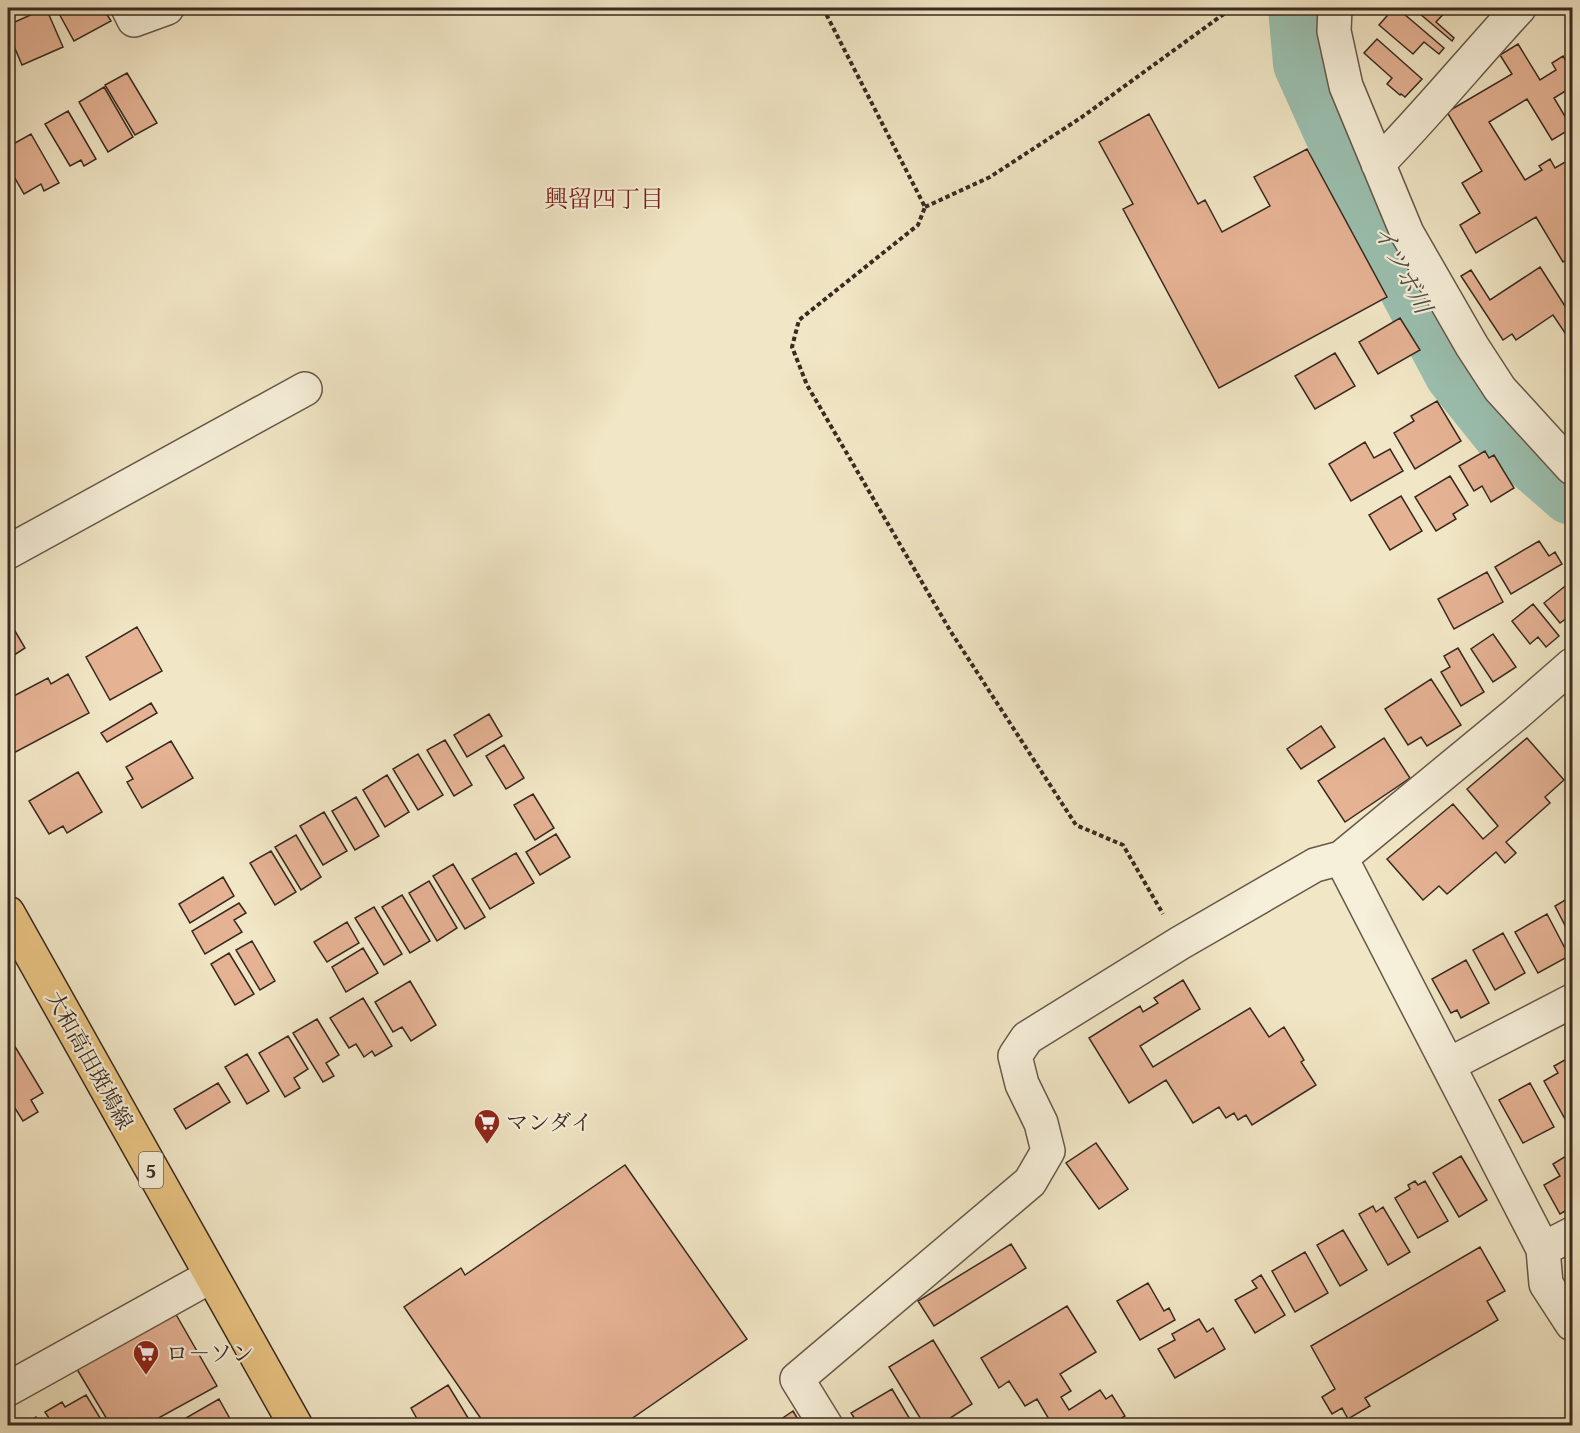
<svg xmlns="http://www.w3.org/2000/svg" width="1580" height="1433" font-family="'Gentium Book Plus','Noto Serif JP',serif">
  <rect width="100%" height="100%" fill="#f1e6c5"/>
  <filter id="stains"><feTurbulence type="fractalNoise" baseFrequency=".00333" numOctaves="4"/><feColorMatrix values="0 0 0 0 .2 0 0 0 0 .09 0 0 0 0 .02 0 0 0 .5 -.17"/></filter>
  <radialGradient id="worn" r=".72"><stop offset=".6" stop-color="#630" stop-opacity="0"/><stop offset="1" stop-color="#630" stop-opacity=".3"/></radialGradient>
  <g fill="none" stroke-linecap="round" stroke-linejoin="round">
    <path stroke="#9bc0b0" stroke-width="66" d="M 1301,8 L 1306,63 L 1381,230 L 1457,372 L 1510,438 L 1572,492"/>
  </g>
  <path fill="#e5b294" stroke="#392a21" stroke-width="1.5" d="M 46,8 L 63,47 L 22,65 L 8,32 L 8,25 Z
    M 56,8 L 103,8 L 111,21 L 74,41 Z
    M 1394,8 L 1397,8 L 1444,48 L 1439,54 L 1424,42 L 1413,54 L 1379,25 Z
    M 1413,8 L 1449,8 L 1436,22 L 1454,38 L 1452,41 Z
    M 1377,39 L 1422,79 L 1405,97 L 1401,94 L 1400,95 L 1387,84 L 1392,78 L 1364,53 Z
    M 1518,44 L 1540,80 L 1556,70 L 1552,63 L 1563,56 L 1569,66 L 1572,64 L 1572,87 L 1554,98 L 1572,128 L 1552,140 L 1527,99 L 1489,122 L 1525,180 L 1542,170 L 1539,166 L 1550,159 L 1555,168 L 1572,158 L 1572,256 L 1563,262 L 1536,217 L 1476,253 L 1460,225 L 1480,213 L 1462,183 L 1482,171 L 1447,112 L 1512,74 L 1500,55 Z
    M 127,73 L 157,123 L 135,135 L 105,85 Z
    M 104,87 L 133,137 L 108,152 L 79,102 Z
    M 68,111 L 96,159 L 84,166 L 81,160 L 70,166 L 45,124 Z
    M 1149,114 L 1198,204 L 1205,200 L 1222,232 L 1270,206 L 1254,177 L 1307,149 L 1387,297 L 1219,388 L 1123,209 L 1133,204 L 1099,142 Z
    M 31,134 L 59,183 L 44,191 L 41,184 L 24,194 L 8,166 L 8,147 Z
    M 8,186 L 13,196 L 8,199 Z
    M 1540,267 L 1572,317 L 1572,328 L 1565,333 L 1553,315 L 1516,340 L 1512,334 L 1503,340 L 1461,276 L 1471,270 L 1490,300 Z
    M 1400,318 L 1420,350 L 1378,374 L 1359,342 Z
    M 1335,353 L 1355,386 L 1315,409 L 1295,376 Z
    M 1437,401 L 1461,441 L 1415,469 L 1394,433 L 1414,421 L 1411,416 Z
    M 1365,442 L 1374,458 L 1390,449 L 1403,471 L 1351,501 L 1329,464 Z
    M 1485,451 L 1489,458 L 1494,455 L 1514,488 L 1491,502 L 1482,486 L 1474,491 L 1459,466 Z
    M 1450,476 L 1468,505 L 1453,514 L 1456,519 L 1436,531 L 1415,497 Z
    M 1401,496 L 1422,531 L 1390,550 L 1369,515 Z
    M 1539,541 L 1549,556 L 1555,552 L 1562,564 L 1511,594 L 1495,567 Z
    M 1487,572 L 1503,602 L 1454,629 L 1438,599 Z
    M 1569,583 L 1572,587 L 1572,625 L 1567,618 L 1560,623 L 1544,603 Z
    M 1533,604 L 1559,636 L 1546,647 L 1538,637 L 1530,644 L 1512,621 Z
    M 8,619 L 25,648 L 8,659 Z
    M 137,627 L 162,671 L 110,700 L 86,657 Z
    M 1493,634 L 1516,667 L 1493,682 L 1471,649 Z
    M 1458,648 L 1484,692 L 1461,706 L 1441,672 L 1450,667 L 1444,656 Z
    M 68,674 L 89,713 L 8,756 L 8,699 L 48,678 L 51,684 Z
    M 1431,679 L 1461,725 L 1427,746 L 1421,737 L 1408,745 L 1385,709 Z
    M 151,703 L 157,713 L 107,742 L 101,733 Z
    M 489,714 L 502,736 L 467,757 L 454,735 Z
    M 1321,726 L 1335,747 L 1301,769 L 1287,749 Z
    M 1384,738 L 1410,778 L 1345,822 L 1318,781 Z
    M 1527,738 L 1564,780 L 1545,797 L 1550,803 L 1506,842 L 1516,853 L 1505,863 L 1496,852 L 1447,894 L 1439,886 L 1423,900 L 1387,859 L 1453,804 L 1483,839 L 1498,826 L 1467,789 Z
    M 445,740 L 472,785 L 454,796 L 427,750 Z
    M 171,741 L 193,778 L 142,808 L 127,782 L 133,779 L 126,767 Z
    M 504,745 L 524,778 L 506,789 L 486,756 Z
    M 418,754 L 443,795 L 418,810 L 393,769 Z
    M 78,772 L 102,812 L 67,833 L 63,826 L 49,834 L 29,801 Z
    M 387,775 L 409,812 L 385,827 L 363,790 Z
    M 533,794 L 554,828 L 535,840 L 514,805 Z
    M 356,797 L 379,836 L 355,850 L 332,811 Z
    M 324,812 L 347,851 L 323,865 L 300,826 Z
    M 556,834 L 570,857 L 540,875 L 526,852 Z
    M 296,835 L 321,877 L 301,890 L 275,847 Z
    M 271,851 L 296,892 L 275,905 L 250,863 Z
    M 516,853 L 534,883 L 490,909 L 472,879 Z
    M 453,864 L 485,917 L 465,929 L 433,876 Z
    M 223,877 L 234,896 L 190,923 L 179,904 Z
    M 429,881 L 457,928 L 437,941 L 409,893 Z
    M 402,895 L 430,941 L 410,953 L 382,907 Z
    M 1572,896 L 1572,939 L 1555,906 Z
    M 239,903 L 246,913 L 234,920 L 242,932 L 205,954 L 192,931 Z
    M 374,907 L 402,954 L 384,965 L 355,918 Z
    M 1547,914 L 1569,956 L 1538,973 L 1515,932 Z
    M 347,922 L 359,943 L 327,962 L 314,942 Z
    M 1503,933 L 1525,973 L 1495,990 L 1473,950 Z
    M 252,941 L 275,981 L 260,990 L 236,950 Z
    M 363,948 L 378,973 L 346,992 L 332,967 Z
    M 229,953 L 254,994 L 235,1005 L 211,964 Z
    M 1466,960 L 1489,1003 L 1461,1018 L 1457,1010 L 1451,1013 L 1432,979 Z
    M 1183,980 L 1200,1009 L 1140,1046 L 1153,1067 L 1250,1008 L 1269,1037 L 1284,1027 L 1304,1060 L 1301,1062 L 1316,1085 L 1252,1125 L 1246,1115 L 1238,1120 L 1234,1113 L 1226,1118 L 1219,1107 L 1193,1123 L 1166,1080 L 1129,1103 L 1089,1038 L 1140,1006 L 1143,1012 L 1158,1003 L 1154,998 Z
    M 410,981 L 436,1025 L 411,1041 L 402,1027 L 393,1032 L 375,1002 Z
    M 363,998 L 392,1046 L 375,1056 L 372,1051 L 364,1057 L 356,1044 L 349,1048 L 330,1018 Z
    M 317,1019 L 339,1055 L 326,1063 L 334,1076 L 323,1082 L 293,1033 Z
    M 8,1035 L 43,1093 L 31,1100 L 38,1112 L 23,1121 L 13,1105 L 8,1108 Z
    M 288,1036 L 308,1069 L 294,1078 L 300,1088 L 285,1097 L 259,1053 Z
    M 247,1054 L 269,1091 L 247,1104 L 225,1067 Z
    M 1570,1057 L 1572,1061 L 1572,1115 L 1565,1119 L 1544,1081 L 1558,1073 L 1554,1066 Z
    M 218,1083 L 230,1102 L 186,1129 L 174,1109 Z
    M 1530,1083 L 1554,1127 L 1523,1143 L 1499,1100 Z
    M 1096,1143 L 1128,1189 L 1099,1209 L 1066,1163 Z
    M 1461,1156 L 1487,1200 L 1459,1217 L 1433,1173 Z
    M 1566,1156 L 1572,1168 L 1572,1207 L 1560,1214 L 1544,1185 L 1560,1176 L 1553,1164 Z
    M 625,1165 L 747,1339 L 621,1426 L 486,1426 L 404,1307 L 461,1268 L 465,1275 Z
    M 1415,1181 L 1418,1185 L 1425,1181 L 1448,1221 L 1418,1238 L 1395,1198 L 1410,1189 L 1408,1185 Z
    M 1373,1206 L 1376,1212 L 1383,1207 L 1410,1252 L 1388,1265 L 1359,1214 Z
    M 1343,1230 L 1367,1270 L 1340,1286 L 1317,1245 Z
    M 1011,1244 L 1026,1268 L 934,1326 L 918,1301 Z
    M 1480,1247 L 1505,1291 L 1487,1301 L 1498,1320 L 1365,1398 L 1370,1406 L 1348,1419 L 1342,1408 L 1332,1414 L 1322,1397 L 1335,1389 L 1311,1346 Z
    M 1305,1252 L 1328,1293 L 1295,1312 L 1272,1271 Z
    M 1261,1275 L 1285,1315 L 1255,1333 L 1235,1300 L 1257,1288 L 1252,1281 Z
    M 1148,1283 L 1164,1311 L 1169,1308 L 1175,1320 L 1140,1340 L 1117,1301 Z
    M 1067,1306 L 1096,1352 L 1060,1374 L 1071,1391 L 1061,1397 L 1069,1410 L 1100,1390 L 1106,1399 L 1112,1395 L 1125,1416 L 1109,1426 L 1053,1426 L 1037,1399 L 1025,1406 L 1009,1381 L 999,1388 L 981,1358 Z
    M 174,1311 L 217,1386 L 144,1426 L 111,1426 L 75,1366 Z
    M 1199,1319 L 1207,1332 L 1213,1328 L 1225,1349 L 1175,1378 L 1158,1349 L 1175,1340 L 1172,1334 Z
    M 933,1340 L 972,1404 L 938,1426 L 925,1426 L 889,1367 Z
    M 448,1385 L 473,1426 L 421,1426 L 411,1408 Z
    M 892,1389 L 914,1426 L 848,1426 L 847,1424 L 855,1419 L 851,1413 Z
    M 86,1395 L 105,1426 L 54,1426 L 45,1412 L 62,1402 L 65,1407 Z
    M 219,1399 L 234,1426 L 172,1426 Z
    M 793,1411 L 802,1426 L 771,1426 Z
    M 36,1417 L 41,1426 L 22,1426 Z"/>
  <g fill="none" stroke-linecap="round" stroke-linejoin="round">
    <g stroke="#67594a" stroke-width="36">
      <path id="minor" d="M 128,8 L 134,20 L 167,8
        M 1335,8 L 1334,31 L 1346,86 L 1407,233 L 1472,346 L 1500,389 L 1572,468
        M 1378,164 C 1427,114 1472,59 1519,8
        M 8,552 L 305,389
        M 1341,858 L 1543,1249 L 1546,1284 L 1572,1324
        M 1448,1065 L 1572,1001
        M 1543,1249 L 1572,1234
        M 8,1389 L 211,1276
        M 826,1426 L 797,1379 L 1030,1182 L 1048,1151 L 1041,1123 L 1022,1084 L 1015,1056 L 1027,1038 L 1180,943 L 1315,865 L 1341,858 L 1516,714 L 1572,665"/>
    </g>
    <g stroke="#392a21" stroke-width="36">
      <path id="primary" d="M 8,913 L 296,1426"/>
    </g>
    <path stroke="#392a21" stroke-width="4" stroke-dasharray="4.5 3" stroke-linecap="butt" d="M 823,8 L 925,207 L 918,225 L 799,320 L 792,347 L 807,385 L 951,632 L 1076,825 L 1123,845 L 1163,914
      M 925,207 L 990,177 L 1082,117 L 1232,8"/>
    <use href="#minor" stroke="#f6efd9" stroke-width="33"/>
    <use href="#primary" stroke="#e8c382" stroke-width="33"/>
  </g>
  <defs>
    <g id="supermarket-pin" transform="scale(1.35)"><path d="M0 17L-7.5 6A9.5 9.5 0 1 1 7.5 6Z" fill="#8f2418" stroke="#f6efd9"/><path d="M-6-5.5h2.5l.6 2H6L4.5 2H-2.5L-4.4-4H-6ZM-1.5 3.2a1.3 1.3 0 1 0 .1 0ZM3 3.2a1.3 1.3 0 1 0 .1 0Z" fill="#fff"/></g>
  </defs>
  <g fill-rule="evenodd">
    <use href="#supermarket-pin" x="487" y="1122"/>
    <use href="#supermarket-pin" x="146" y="1353"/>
  </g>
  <g text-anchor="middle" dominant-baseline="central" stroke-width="4.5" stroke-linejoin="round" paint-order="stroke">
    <rect fill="#f6efd9" stroke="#726558" stroke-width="1.5" x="139" y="1152" width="24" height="36" rx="4.5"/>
    <g font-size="21" font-weight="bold" fill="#392a21">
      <text x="151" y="1170">5</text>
    </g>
    <g font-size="22" fill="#392a21" stroke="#f6efd9">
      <text transform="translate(90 1060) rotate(61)">大和高田斑鳩線</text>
    </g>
    <g font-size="22" fill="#392a21" stroke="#f6efd9" text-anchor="start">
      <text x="506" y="1122">マンダイ</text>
      <text x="166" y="1353">ロ－ソン</text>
    </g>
    <g font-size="24" fill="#7a1f14" stroke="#f6efd9">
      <text x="604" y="198">興留四丁目</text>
    </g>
    <g font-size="24" font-style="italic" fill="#525045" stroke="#f6efd9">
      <text transform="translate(1403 269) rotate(62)">イツボ川</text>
    </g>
  </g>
  <rect width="1580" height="1433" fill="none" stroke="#f1e6c5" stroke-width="30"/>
  <rect x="9" y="9" width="1562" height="1415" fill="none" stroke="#392a21" stroke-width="3"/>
  <rect x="15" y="15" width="1550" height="1403" fill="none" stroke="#392a21" stroke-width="1.5"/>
  <rect width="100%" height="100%" filter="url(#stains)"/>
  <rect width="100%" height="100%" fill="url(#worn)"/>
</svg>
